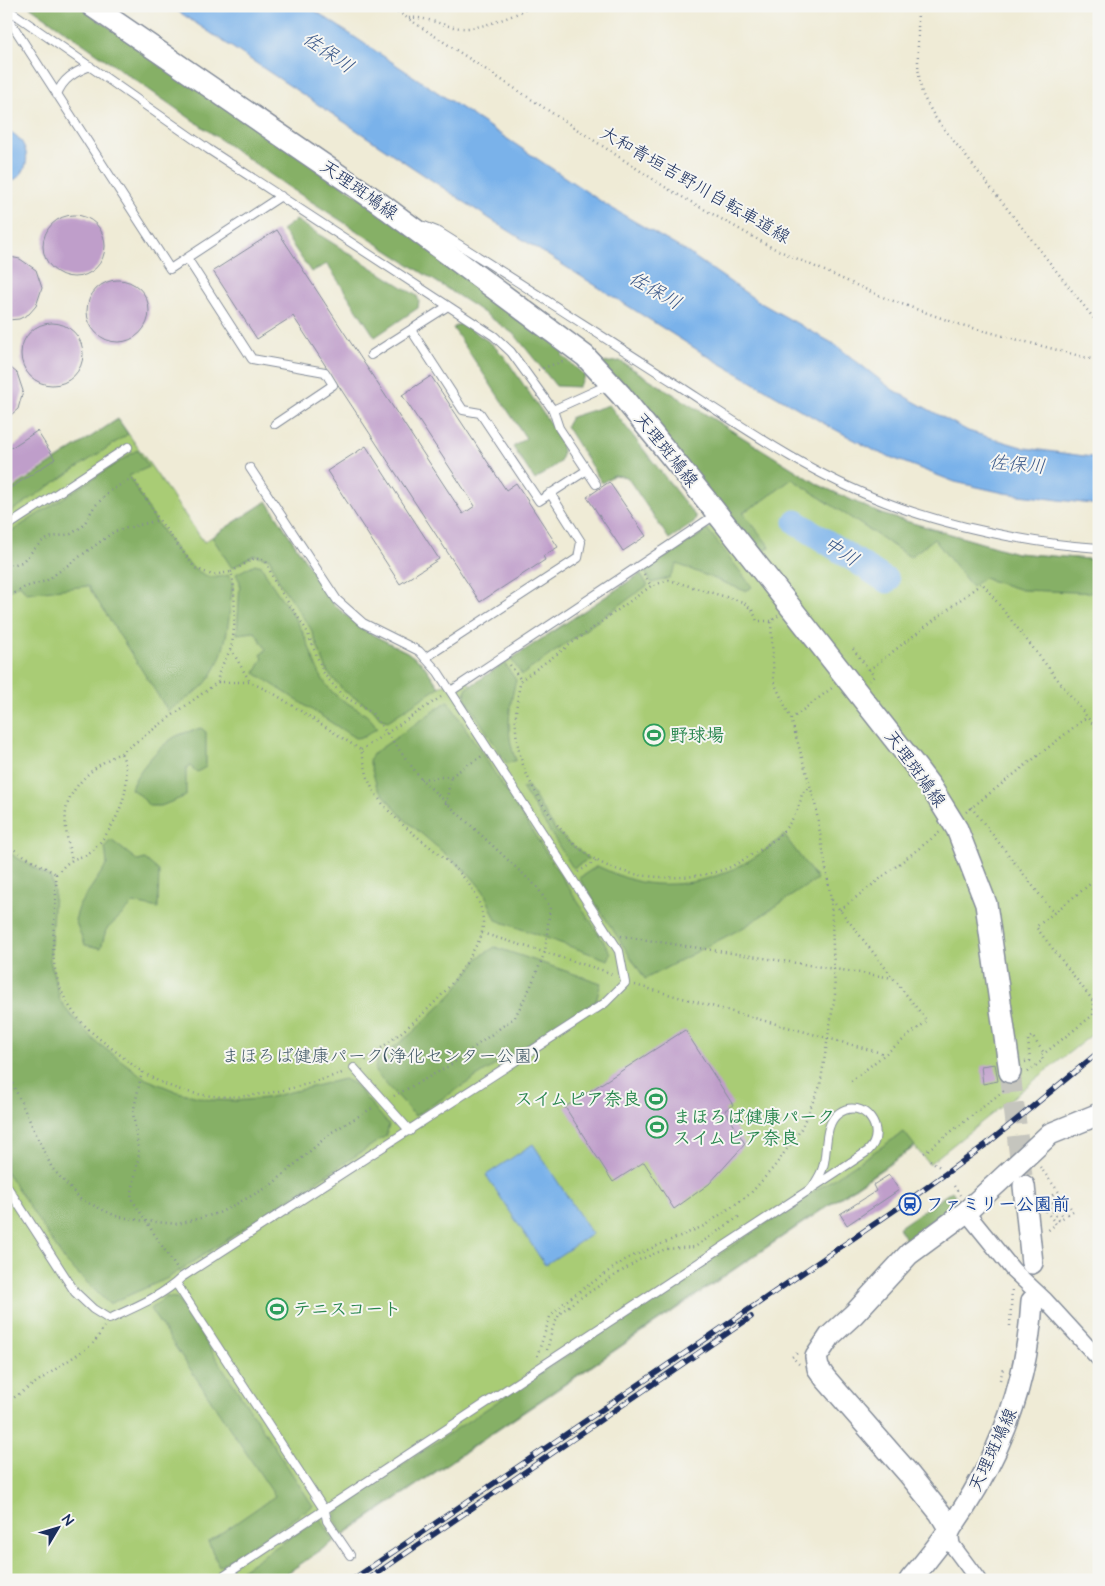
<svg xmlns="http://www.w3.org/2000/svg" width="1105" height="1586" font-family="'Architects Daughter','Klee One',sans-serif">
  <rect width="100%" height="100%" fill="#f6f6f2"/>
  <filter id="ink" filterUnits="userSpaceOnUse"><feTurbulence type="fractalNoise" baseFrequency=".02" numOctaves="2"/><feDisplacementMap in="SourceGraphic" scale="10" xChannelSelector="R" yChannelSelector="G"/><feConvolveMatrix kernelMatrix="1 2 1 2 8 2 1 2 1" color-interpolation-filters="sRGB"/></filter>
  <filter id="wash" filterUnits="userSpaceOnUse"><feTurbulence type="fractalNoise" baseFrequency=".0096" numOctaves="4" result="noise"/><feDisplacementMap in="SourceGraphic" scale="20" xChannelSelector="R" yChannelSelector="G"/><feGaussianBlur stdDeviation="1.12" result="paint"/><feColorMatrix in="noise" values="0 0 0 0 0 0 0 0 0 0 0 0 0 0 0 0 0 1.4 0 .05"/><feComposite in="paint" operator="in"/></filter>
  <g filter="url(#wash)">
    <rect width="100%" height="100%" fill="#efebd6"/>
    <path fill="#a9cc75" stroke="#627e6a" d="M 620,361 L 819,485 L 881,514 L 1016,553 L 1099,560 L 1099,1029 L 929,1164 L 915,1147 L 277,1580 L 6,1580 L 6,493 L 118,419 L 204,542 L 267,501 L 334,605 L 365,631 L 407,652 L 423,664 L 439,687 L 463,674 L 471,686 L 727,516 Z"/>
    <path fill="#86b066" stroke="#507062" d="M 29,6 L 78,6 L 379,210 L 567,350 L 562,355 L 585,376 L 578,387 L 556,386 L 515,335 L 474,306 L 287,186 Z
      M 296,220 L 417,296 L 419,301 L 418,308 L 375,337 L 327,264 L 311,272 L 282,230 Z
      M 461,323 L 491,343 L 504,356 L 560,438 L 563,451 L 560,462 L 535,480 L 513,447 L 526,438 L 453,328 Z
      M 620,361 L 819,485 L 881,514 L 1016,553 L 1099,560 L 1099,593 L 1022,590 L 983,578 L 972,587 L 934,539 L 910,557 L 792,479 L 760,503 L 743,512 L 770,547 L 759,555 L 601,363 Z
      M 609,405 L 696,517 L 694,523 L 669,539 L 627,477 L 614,475 L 602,483 L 566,426 L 571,417 Z
      M 118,419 L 128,434 L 6,515 L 6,493 Z
      M 137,450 L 149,467 L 129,476 C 145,503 180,569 210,577 C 216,578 224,576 229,575 L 233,583 C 228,618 229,658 203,686 C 193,696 179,703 168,711 L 88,586 L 26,593 L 20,584 L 6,592 L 6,535 Z
      M 267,501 L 334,605 L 365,631 L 407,652 L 423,664 L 439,687 L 388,721 L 381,719 L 373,709 L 344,691 L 328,673 L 311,629 L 279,582 L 270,559 L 254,555 L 232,568 L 212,537 Z
      M 708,530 L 752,587 L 745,591 L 677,564 L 669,578 L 652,583 L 644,571 Z
      M 255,564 L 262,566 C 273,591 293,610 304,635 C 312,652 316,672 328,687 C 341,705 367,708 377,728 L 364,737 L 355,738 L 255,673 L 263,658 L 261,655 L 266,649 L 255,632 L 237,634 L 240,582 L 236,574 Z
      M 640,574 L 648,585 L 522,675 L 511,659 Z
      M 504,663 L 516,680 C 509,706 505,735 516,760 L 507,764 L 465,698 L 466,689 Z
      M 448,701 L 611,953 L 608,960 L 496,920 L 484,892 L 470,875 L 403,818 L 377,787 L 369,760 L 374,753 Z
      M 201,728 L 206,732 L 206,767 L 197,772 L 190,766 L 186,768 L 186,796 L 161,806 L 149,806 L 141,796 L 131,789 C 135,773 163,741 179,735 C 186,732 194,730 201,728 Z
      M 528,786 L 556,831 L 589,859 L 573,868 L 522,788 Z
      M 784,835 L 817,879 L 746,926 L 645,979 L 579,878 L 597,866 C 615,874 634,883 655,884 C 705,887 748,867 784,835 Z
      M 111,840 L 138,861 L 145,859 L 159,871 L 158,908 L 134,903 L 106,930 L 101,948 L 85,945 L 75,920 L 80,904 L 107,864 L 105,846 Z
      M 6,851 L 51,878 L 54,892 L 50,960 L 60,1000 L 69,1013 L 95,1041 L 146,1079 L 178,1092 L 210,1100 L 237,1101 L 266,1098 L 344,1079 L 354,1084 L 389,1125 L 386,1136 L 168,1278 L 109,1304 L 65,1261 L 6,1171 Z
      M 495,947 L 601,983 L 596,1001 L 415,1116 L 375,1072 L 376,1061 L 412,1033 L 453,993 L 479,957 Z
      M 904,1132 L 915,1146 L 343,1534 L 335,1518 L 340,1506 Z
      M 952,1191 L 959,1201 L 906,1240 L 898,1228 Z
      M 166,1297 L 177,1298 L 313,1506 L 219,1566 L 208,1542 L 275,1496 L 150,1309 Z
      M 320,1518 L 334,1541 L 277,1580 L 226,1580 Z"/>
    <path fill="#7ab2ea" stroke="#4a70a4" d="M 170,6 L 308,6 L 608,206 L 687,252 L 759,302 L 834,344 L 893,390 L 968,431 L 1025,448 L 1099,458 L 1099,505 L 1004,493 L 955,482 L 877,452 L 825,424 L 704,354 L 487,217 Z
      M 6,130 C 32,139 35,176 6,183 Z
      M 533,1144 L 592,1234 L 545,1265 L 486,1175 Z"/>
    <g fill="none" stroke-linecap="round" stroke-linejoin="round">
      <path stroke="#7ab2ea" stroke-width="25" d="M 796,522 L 887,581"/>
    </g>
    <g id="blocks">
      <path fill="#bf9eca" d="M43 246a31 31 0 1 1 62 0a31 31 0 1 1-62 0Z
        M 277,230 L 463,514 L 475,506 L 402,395 L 431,376 L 506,490 L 516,483 L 558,547 L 543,556 L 545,560 L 480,602 L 293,316 L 257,339 L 213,271 Z
        M 10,257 L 20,259 L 36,270 L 42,288 L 36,306 L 29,314 L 19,319 L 8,320 L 6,320 L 6,258 Z
        M87 311a31 31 0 1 1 62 0a31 31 0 1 1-62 0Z
        M21 354a31 31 0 1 1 62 0a31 31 0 1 1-62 0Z
        M 6,364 L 17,373 L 23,391 L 18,409 L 6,419 Z
        M 37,431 L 55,459 L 6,491 L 6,451 Z
        M 366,446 L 439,559 L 400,584 L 327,471 Z
        M 609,482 L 646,536 L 623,551 L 587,497 Z
        M 685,1030 L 733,1105 L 725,1110 L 745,1144 L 709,1184 L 674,1209 L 644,1162 L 613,1182 L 565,1107 Z
        M 995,1064 L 998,1081 L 983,1084 L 981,1066 Z
        M 889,1175 L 899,1190 L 847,1225 L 840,1214 L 876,1191 L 873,1185 Z"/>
    </g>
  </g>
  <g filter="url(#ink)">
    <use href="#blocks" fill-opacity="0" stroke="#858d9a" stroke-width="1"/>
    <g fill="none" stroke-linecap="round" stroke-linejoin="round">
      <path stroke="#c5c5be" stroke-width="21" stroke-dasharray="21 11" stroke-linecap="butt" d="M 1010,1072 L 1022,1176"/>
      <g stroke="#858d9a" stroke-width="10">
        <path id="lane" d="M 6,8 L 208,149 L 494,336 L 511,352 L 553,410 L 559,428 L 596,484
          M 6,15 L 170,269 L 281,196
          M 57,95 C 62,79 75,72 90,66
          M 424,226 L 439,232 C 519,282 598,334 678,385 C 744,428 810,474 885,502 C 946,526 1033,544 1099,548
          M 187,258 L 252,359 L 325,372 L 333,385 L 275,424
          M 411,330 L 463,410 L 480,413 L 539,501 L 587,470
          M 371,355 L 448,306
          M 553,410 L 608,385
          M 6,527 L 128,447
          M 425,658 L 578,558 L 581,542 L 550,493
          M 451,691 L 715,515
          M 354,1068 L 410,1131
          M 6,1185 L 75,1292 L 93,1309 L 109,1319 C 133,1308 163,1296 182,1277 L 605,1003 L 625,983 L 619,951 L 438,672 L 419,651 L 363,623 L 337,600 L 250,468
          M 176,1283 L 325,1511 L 327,1521 L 350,1555
          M 218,1580 L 868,1151 C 889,1131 863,1096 839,1113 C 823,1124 828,1151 823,1167 C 821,1175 816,1181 812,1188"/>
      </g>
      <g stroke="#858d9a" stroke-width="18">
        <path id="street" d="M 966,1212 L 1013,1270 L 1045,1300 L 1099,1359
          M 950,1530 L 952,1545 L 978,1580"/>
      </g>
      <g stroke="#858d9a" stroke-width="24">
        <path id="secondary" d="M 92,6 L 378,202 L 585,356 L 621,395 L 708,502 L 913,763 L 931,787 L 957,829 L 986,904 L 1010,1072
          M 1024,1186 L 1032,1263
          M 950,1530 L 940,1513 L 908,1473 L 825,1378 L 818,1368 L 816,1357 L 830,1336 L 854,1314 L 909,1254 L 966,1212 L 1050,1134 L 1099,1114
          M 910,1580 C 981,1498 1026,1411 1032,1301"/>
      </g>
      <path stroke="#858d9a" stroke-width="2.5" stroke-dasharray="1 4" stroke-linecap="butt" d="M 389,6 L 668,189 L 771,247 L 885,298 L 958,324 L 1099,361
        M 917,6 C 920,33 915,61 921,88 C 922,97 930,107 934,116 L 1099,325
        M 409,18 C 427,16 443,27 462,28 C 478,30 518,15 531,6
        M 538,370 L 563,361
        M 6,567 L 22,562 L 41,542 L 52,537 L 71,534 L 83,526 L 94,507 L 109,492 L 126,481 L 134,479 L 159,520
        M 231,572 L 255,558 L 266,561 L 275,583 L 306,629 L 324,674 L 342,695 L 372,713 L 421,779 L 537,887 L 550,907 L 545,952 L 531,986 L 515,1017 L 449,1066 L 392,1097
        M 644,574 L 651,586
        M 6,598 L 25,587 L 46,581 L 115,531 L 159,520 L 195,568 L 212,575 L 231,572 C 236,585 236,637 230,650 C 226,660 217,670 218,682 L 121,753 C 99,762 73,783 67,806 C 63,820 68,846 72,860
        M 771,621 L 757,621 L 753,611 L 743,602 L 669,580 L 651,586 L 521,680 C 510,728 516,762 542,803 C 556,825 573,847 596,860 C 629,881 693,882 728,868 C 737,864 746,858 755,853 C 778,839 798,821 802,793 L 811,787
        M 231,649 L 250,682
        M 853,649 L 874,676 L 869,681
        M 510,665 L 521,680
        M 869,670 L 982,583 L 1099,732
        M 218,682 L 250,682 L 273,693 L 361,750 C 365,763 367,782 375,793 C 396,826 431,844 458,871 C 473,887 487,909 482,932 C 481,938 477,944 474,949 C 450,997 405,1030 363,1062
        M 791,719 L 832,688
        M 361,750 L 441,697
        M 421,779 L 451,776 L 482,756
        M 446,804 L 451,776
        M 971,807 L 1054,913
        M 966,812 L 1087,717
        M 6,845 L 56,874
        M 578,872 L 596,861
        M 56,874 C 58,911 46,952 60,987 C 70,1015 91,1033 114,1050 C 123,1057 131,1064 141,1071 C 205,1114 278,1095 345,1072
        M 56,874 C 61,870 65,864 71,861 C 77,856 85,858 91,852 C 115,830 137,784 121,753
        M 832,900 L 927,1021 L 850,1082
        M 840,910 L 940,832
        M 482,933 L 605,971 L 614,976
        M 621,936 L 893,978
        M 635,985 L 885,1054
        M 1025,1062 L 1030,1061 L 1028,1039 L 1032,1036 L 1044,1053
        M 6,1070 L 52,1168 L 80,1199 L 116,1216 L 144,1221 L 178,1224 L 219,1213 L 270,1186 L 332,1132 L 374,1107
        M 142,1072 L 133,1113 L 139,1154 L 131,1198 L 177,1269
        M 1028,1072 L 1043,1060 L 1041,1056 L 1093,1015 L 1094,1002 L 1036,927 L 1099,877
        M 924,1153 L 1006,1089
        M 930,1160 L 941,1168
        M 1040,1167 L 1073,1211 L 1068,1214 L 1053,1195 L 1049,1198 L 1064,1217 L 1059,1220 L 1050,1208 L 1046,1211 L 1056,1224 L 1046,1232
        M 954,1186 L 960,1195
        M 1010,1326 L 1012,1289
        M 547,1350 L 553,1327 L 560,1313 L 574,1302 L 639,1260 L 666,1249 L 695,1247 L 740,1216
        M 537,1356 L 550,1317 L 566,1301 L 626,1259 L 704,1226 L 750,1194 L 774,1167 L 800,1131 L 820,1086 L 835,994 L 831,899 L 815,803 L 791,719 L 774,682 L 771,621 L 778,616
        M 799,1364 L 792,1357 L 800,1351
        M 1000,1380 L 1003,1369
        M 6,1403 L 94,1343 L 104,1327"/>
      <use href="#lane" stroke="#fff" stroke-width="8"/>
      <use href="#street" stroke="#fff" stroke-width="15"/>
      <use href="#secondary" stroke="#fff" stroke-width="21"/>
      <g stroke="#1b2f5e" stroke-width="5.5">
        <path id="rail" d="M 352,1580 L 908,1201 L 988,1143 L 1099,1052
          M 367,1580 L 751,1317"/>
      </g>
      <use href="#rail" stroke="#f6f6f2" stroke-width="4" stroke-dasharray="11" stroke-linecap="butt"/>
    </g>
  </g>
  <defs>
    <g id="stadium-ring" transform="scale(1.125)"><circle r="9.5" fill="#f6f6f2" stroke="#2e9e5b" stroke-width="1.5"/><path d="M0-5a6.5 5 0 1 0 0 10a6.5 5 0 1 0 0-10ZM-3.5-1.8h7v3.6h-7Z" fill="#2e9e5b"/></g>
    <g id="station-ring" transform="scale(1.125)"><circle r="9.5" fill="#f6f6f2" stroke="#1a4fb4" stroke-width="1.5"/><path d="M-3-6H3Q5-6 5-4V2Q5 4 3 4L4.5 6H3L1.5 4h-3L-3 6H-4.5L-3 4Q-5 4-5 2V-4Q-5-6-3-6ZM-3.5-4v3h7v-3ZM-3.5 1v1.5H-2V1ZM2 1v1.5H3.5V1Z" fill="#1a4fb4"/></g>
  </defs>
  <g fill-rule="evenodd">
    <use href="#stadium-ring" x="654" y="735"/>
    <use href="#stadium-ring" x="656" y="1099"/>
    <use href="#stadium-ring" x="657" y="1127"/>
    <use href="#station-ring" x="910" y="1204"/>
    <use href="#stadium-ring" x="277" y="1309"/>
  </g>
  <g text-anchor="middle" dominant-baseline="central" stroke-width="4" stroke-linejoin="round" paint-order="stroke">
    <g font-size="18" fill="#1b2f5e" stroke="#f6f6f2">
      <text transform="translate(695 185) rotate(30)">大和青垣吉野川自転車道線</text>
      <text transform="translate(359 190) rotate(35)">天理斑鳩線</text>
      <text transform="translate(666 450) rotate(51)">天理斑鳩線</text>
      <text transform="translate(915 769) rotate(54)">天理斑鳩線</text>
      <text transform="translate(993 1450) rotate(-65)">天理斑鳩線</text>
    </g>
    <g font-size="18" font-weight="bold" fill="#27864d" stroke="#f6f6f2" text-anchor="start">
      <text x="670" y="735">野球場</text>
      <text x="640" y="1099" text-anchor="end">スイムピア奈良</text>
      <text x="673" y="1117">まほろば健康パーク<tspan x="673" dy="21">スイムピア奈良</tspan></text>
      <text x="293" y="1309">テニスコート</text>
    </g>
    <g font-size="18" fill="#3e5664" stroke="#f6f6f2">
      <text x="380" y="1056">まほろば健康パーク(浄化センター公園)</text>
    </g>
    <g font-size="18" font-weight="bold" fill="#164399" stroke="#f6f6f2" text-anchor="start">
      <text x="926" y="1204">ファミリー公園前</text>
    </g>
    <g font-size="19" font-style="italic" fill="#385688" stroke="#f6f6f2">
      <text transform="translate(328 53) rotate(35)">佐保川</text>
      <text transform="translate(655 291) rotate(30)">佐保川</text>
      <text transform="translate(1017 465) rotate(5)">佐保川</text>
      <text transform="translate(841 552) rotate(33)">中川</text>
    </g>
  </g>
  <rect width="1105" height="1586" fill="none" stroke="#f6f6f2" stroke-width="25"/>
  <g transform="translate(58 1528) rotate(52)" stroke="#f6f6f2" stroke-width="4" paint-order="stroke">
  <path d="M0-4L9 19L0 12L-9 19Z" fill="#1b2f5e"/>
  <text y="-8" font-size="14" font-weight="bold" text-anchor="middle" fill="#1b2f5e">N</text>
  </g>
</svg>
